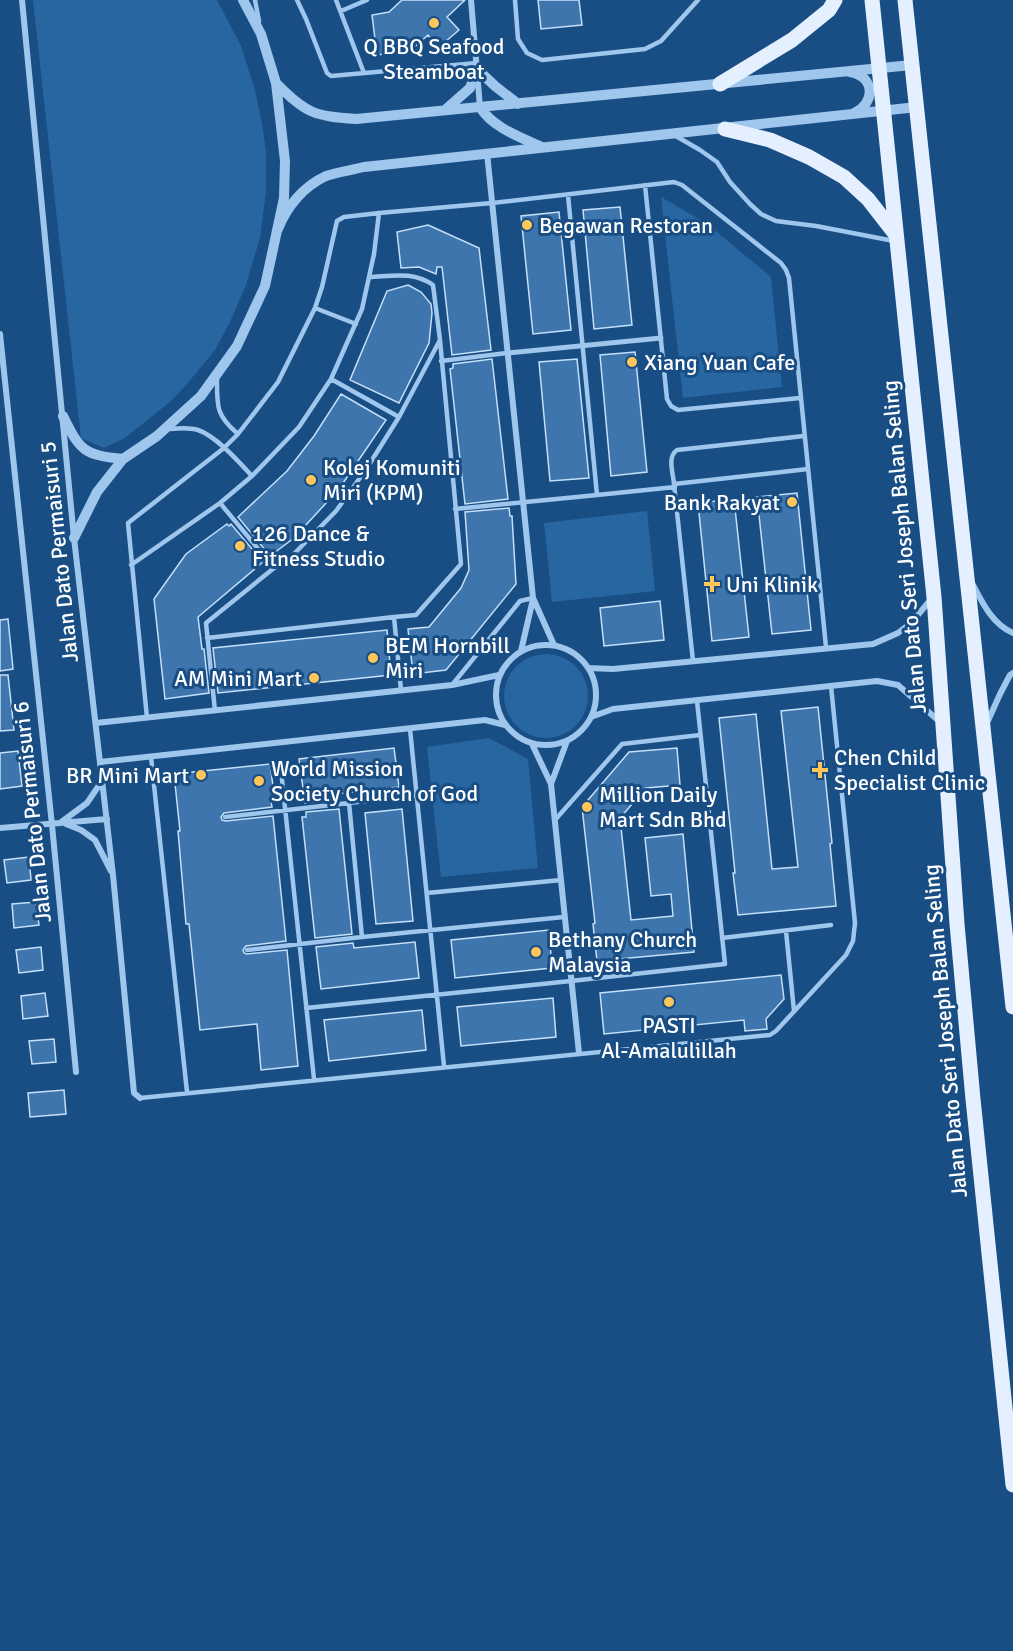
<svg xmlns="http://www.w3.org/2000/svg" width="1013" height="1651" font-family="Signika,sans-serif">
  <rect width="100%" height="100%" fill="#194e85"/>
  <path fill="#2866a2" d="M 33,0 L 217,0 L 241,46 L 255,90 L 262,124 L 266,152 L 266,192 L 260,238 L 246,285 L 230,322 L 215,350 L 187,384 L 171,401 L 125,438 L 104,448 L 81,438 Z
    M 661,197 L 706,223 L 771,277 L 782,387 L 683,398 Z
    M 647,511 L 655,591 L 552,602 L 544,523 Z
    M504 696a42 42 0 1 1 84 0a42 42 0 1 1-84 0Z
    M 489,738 L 528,759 L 538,868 L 441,877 L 427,747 Z"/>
  <path fill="#3d75ac" stroke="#c4dff9" stroke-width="1.5" d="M 402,0 L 465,0 L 447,17 L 459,30 L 438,48 L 428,35 L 410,51 L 377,55 L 372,15 L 389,12 Z
    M 538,0 L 579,0 L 582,25 L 541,29 Z
    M 620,207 L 632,325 L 594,329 L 583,210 Z
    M 559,212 L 571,330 L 533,334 L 521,216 Z
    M 428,225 L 479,248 L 491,350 L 452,355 L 442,267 L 437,267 L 436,274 L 419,267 L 401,268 L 397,232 Z
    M 408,285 L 421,292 L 431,304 L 432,313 L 429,343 L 399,403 L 350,380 L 387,291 Z
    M 635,352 L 647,472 L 611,476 L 600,355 Z
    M 492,359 L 508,499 L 465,504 L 450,369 L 453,368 L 453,364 Z
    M 577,359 L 589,478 L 550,481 L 539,362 Z
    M 341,394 L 386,420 L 339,489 L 294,538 L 270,556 L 238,517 L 287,471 L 314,436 Z
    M 797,493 L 811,630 L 772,634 L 757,497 Z
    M 734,499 L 749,637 L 712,641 L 698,503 Z
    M 509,508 L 510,516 L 512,516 L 516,584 L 446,670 L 413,674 L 408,629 L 429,627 L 461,588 L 469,570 L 465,512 Z
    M 227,524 L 229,526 L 231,524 L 263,562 L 198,617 L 202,649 L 204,649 L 209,693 L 165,699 L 154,599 L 186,554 Z
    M 660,601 L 664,640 L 604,646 L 600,608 Z
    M 8,619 L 13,669 L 0,671 L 0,620 Z
    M 387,630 L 391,675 L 218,693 L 213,648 Z
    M 0,675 L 8,675 L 14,730 L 0,731 Z
    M 818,707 L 832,843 L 830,844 L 836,906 L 738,915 L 733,873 L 735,873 L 719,718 L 756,714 L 772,869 L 798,867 L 781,711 Z
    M 394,748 L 399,787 L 337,794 L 338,800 L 305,803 L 299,759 Z
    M 677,748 L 680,785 L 646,788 L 620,818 L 631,920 L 673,916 L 671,894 L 651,896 L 645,838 L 683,834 L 694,952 L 597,961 L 593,924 L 595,923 L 582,807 L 629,752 Z
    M 18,751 L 22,786 L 0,789 L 0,753 Z
    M 270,764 L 275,801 L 271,801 L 272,807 L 224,813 L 221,817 L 222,820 L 226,821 L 273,816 L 286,941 L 246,946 L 243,950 L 244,953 L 247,954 L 287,950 L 298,1066 L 261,1070 L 257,1024 L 200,1030 L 189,924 L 186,924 L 178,831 L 180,831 L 174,774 Z
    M 339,809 L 352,934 L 315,938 L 302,817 L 306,817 L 306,812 Z
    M 402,809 L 413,921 L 376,924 L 365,813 Z
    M 29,857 L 31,880 L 7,883 L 4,860 Z
    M 36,902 L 39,925 L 14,928 L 12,904 Z
    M 549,930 L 552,968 L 455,978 L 451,940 Z
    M 415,942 L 419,978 L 321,989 L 316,947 L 353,943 L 354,948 Z
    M 41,947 L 43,970 L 19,973 L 16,950 Z
    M 781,975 L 784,999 L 766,1019 L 767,1029 L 745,1031 L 744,1020 L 604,1034 L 600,993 Z
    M 45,993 L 48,1016 L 23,1019 L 21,996 Z
    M 553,998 L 556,1037 L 461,1046 L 457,1007 Z
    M 422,1010 L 426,1050 L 329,1061 L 324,1020 Z
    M 54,1039 L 56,1062 L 32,1064 L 29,1041 Z
    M 64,1090 L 66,1114 L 30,1117 L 28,1093 Z"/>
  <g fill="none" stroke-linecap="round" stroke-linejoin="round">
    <path stroke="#9fc6ec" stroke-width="4.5" d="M 255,0 L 259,21
      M 297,0 L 306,19 L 327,73 L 331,76 L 477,63
      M 336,0 L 364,73
      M 515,0 L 518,39 L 527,53 L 542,60 L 645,49 L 661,41 L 698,0
      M 341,11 L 367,0
      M 674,135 L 700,150 L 717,162 L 730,182 L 750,204 L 761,214 L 776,221 L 816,226 L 894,241
      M 645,185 L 667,399 L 671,406 L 678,410 L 800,398
      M 369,277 C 392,276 413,271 433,285 L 440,340
      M 315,308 L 356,324
      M 441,361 L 507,353
      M 217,379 C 217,407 216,415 238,434
      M 331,379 L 399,417
      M 170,429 C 179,428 189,427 198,430 C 216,436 239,462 252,476
      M 804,436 L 677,450 C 667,457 673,472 674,484 L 808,469
      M 674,484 L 693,661
      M 597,495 L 675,487
      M 220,503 L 274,568
      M 455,509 L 597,495 L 568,195
      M 131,565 L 220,503 L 252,476 L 299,427 L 331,379 L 362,309 L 374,254 L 379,213
      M 207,638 L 394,617
      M 452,685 L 520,601 L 533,598
      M 215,711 L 206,623 L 274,568 L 291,557 L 336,511 L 367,468 L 399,417 L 440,340 L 461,564 L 416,615 L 394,617 L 401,690
      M 147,718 L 128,523 L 224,448 L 238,434 L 278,382 L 315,308 L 322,287 L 337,221 L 344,217 L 379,213 L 492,203 L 674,182 L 682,185 L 781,263 L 786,270 L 789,278 L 826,647
      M 410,729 L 444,1066
      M 151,757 L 187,1092
      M 280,761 L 314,1079
      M 417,795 L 349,803 L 362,937 L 564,917
      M 225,817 L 349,803
      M 555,820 L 622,744 L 700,735
      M 427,893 L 561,880
      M 786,931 L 794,1011
      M 722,938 L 831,925
      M 247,950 L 362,937
      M 306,1008 L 571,981 L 725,964 L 697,701
      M 140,1098 L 770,1035 L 776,1031 L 846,955 L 853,941 L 855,923 L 831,686"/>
    <path stroke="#9fc6ec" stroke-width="5" d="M 507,353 L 661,338"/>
    <path stroke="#9fc6ec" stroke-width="6" d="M 22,0 L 74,538 L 113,875 L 134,1093 L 140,1098
      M 471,0 L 480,107
      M 487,153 L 533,598 L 554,645
      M 0,334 L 52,825 L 76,1072
      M 972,583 C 982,602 992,624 1013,633
      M496 695a50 50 0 1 1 100 0a50 50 0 1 1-100 0Z
      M 521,651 L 533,599
      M 588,668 L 613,669 L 873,644 L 898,633 L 912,622 L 932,598
      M 591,717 L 613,709 L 877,681 L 898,685 L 940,722
      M 96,723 L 452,685 L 499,675
      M 987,723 L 1000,694 L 1010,675 L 1013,673
      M 532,744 L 551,784 L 579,1053
      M 100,762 L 485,720 L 505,725
      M 551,784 L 567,741
      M 60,823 L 87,803 L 102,781
      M 66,824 L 81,830 L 95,840 L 111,871
      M 0,828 L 107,819"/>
    <path stroke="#9fc6ec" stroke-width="10" d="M 478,70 L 495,86 L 518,104
      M 850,72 C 875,76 876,103 854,113
      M 276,83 C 306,114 315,116 356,119 L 912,65
      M 480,107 C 493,128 520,137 542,147
      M 445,110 L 470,88 L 478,67
      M 278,229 C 287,206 304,186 326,176 C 338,172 352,170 364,167 L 917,107
      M 63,416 C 80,451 84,455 123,459
      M 74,538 L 97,492 L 123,459 L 157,436 L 201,396 L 237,346 L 265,286 L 284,198 L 285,161 L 276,83 L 261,34 L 243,0"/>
    <path stroke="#e4f0ff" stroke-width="15" d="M 872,0 L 934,597 L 957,924 L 973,1099 L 1013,1485
      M 905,0 L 1013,1007
      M 720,84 L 792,40 L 829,10 L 835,0
      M 725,129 L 770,140 L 809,157 L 844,177 L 868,199 L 896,235"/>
  </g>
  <g fill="#ffc65a" stroke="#194e85" stroke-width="2">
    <circle cx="434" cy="23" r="6"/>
    <circle cx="527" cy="225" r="6"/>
    <circle cx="632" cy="362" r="6"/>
    <circle cx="311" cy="480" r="6"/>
    <circle cx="792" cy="502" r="6"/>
    <circle cx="240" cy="546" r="6"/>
    <path d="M709 575h6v6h6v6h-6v6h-6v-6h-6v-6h6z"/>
    <circle cx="373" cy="658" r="6"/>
    <circle cx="314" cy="678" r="6"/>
    <path d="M817 761h6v6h6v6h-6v6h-6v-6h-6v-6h6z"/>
    <circle cx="201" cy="775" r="6"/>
    <circle cx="259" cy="781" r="6"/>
    <circle cx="587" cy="807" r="6"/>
    <circle cx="536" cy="952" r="6"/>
    <circle cx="669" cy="1002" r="6"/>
  </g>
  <g text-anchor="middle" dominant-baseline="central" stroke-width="6" stroke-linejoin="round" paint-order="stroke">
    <g font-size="22" fill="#fff" stroke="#194e85" text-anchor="start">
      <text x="434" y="46" text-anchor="middle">Q BBQ Seafood<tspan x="434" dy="25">Steamboat</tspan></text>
      <text x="539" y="225">Begawan Restoran</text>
      <text x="644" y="362">Xiang Yuan Cafe</text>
      <text x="323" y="467">Kolej Komuniti<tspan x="323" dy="25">Miri (KPM)</tspan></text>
      <text x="780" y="502" text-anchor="end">Bank Rakyat</text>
      <text x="252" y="533">126 Dance &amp;<tspan x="252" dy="25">Fitness Studio</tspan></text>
      <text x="726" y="584">Uni Klinik</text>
      <text x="385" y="645">BEM Hornbill<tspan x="385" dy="25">Miri</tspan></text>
      <text x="302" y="678" text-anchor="end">AM Mini Mart</text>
      <text x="834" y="757">Chen Child<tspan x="834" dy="25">Specialist Clinic</tspan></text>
      <text x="271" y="768">World Mission<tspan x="271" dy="25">Society Church of God</tspan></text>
      <text x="189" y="775" text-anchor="end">BR Mini Mart</text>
      <text x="599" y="794">Million Daily<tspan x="599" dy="25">Mart Sdn Bhd</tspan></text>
      <text x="548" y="939">Bethany Church<tspan x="548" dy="25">Malaysia</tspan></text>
      <text x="669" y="1025" text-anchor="middle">PASTI<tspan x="669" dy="25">Al-Amalulillah</tspan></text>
    </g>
    <g font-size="22" fill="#fff" stroke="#194e85">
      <text transform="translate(904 547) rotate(-95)">Jalan Dato Seri Joseph Balan Seling</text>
      <text transform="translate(59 552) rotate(-96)">Jalan Dato Permaisuri 5</text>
      <text transform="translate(32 812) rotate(-96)">Jalan Dato Permaisuri 6</text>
      <text transform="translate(945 1031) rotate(-95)">Jalan Dato Seri Joseph Balan Seling</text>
    </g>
  </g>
</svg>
